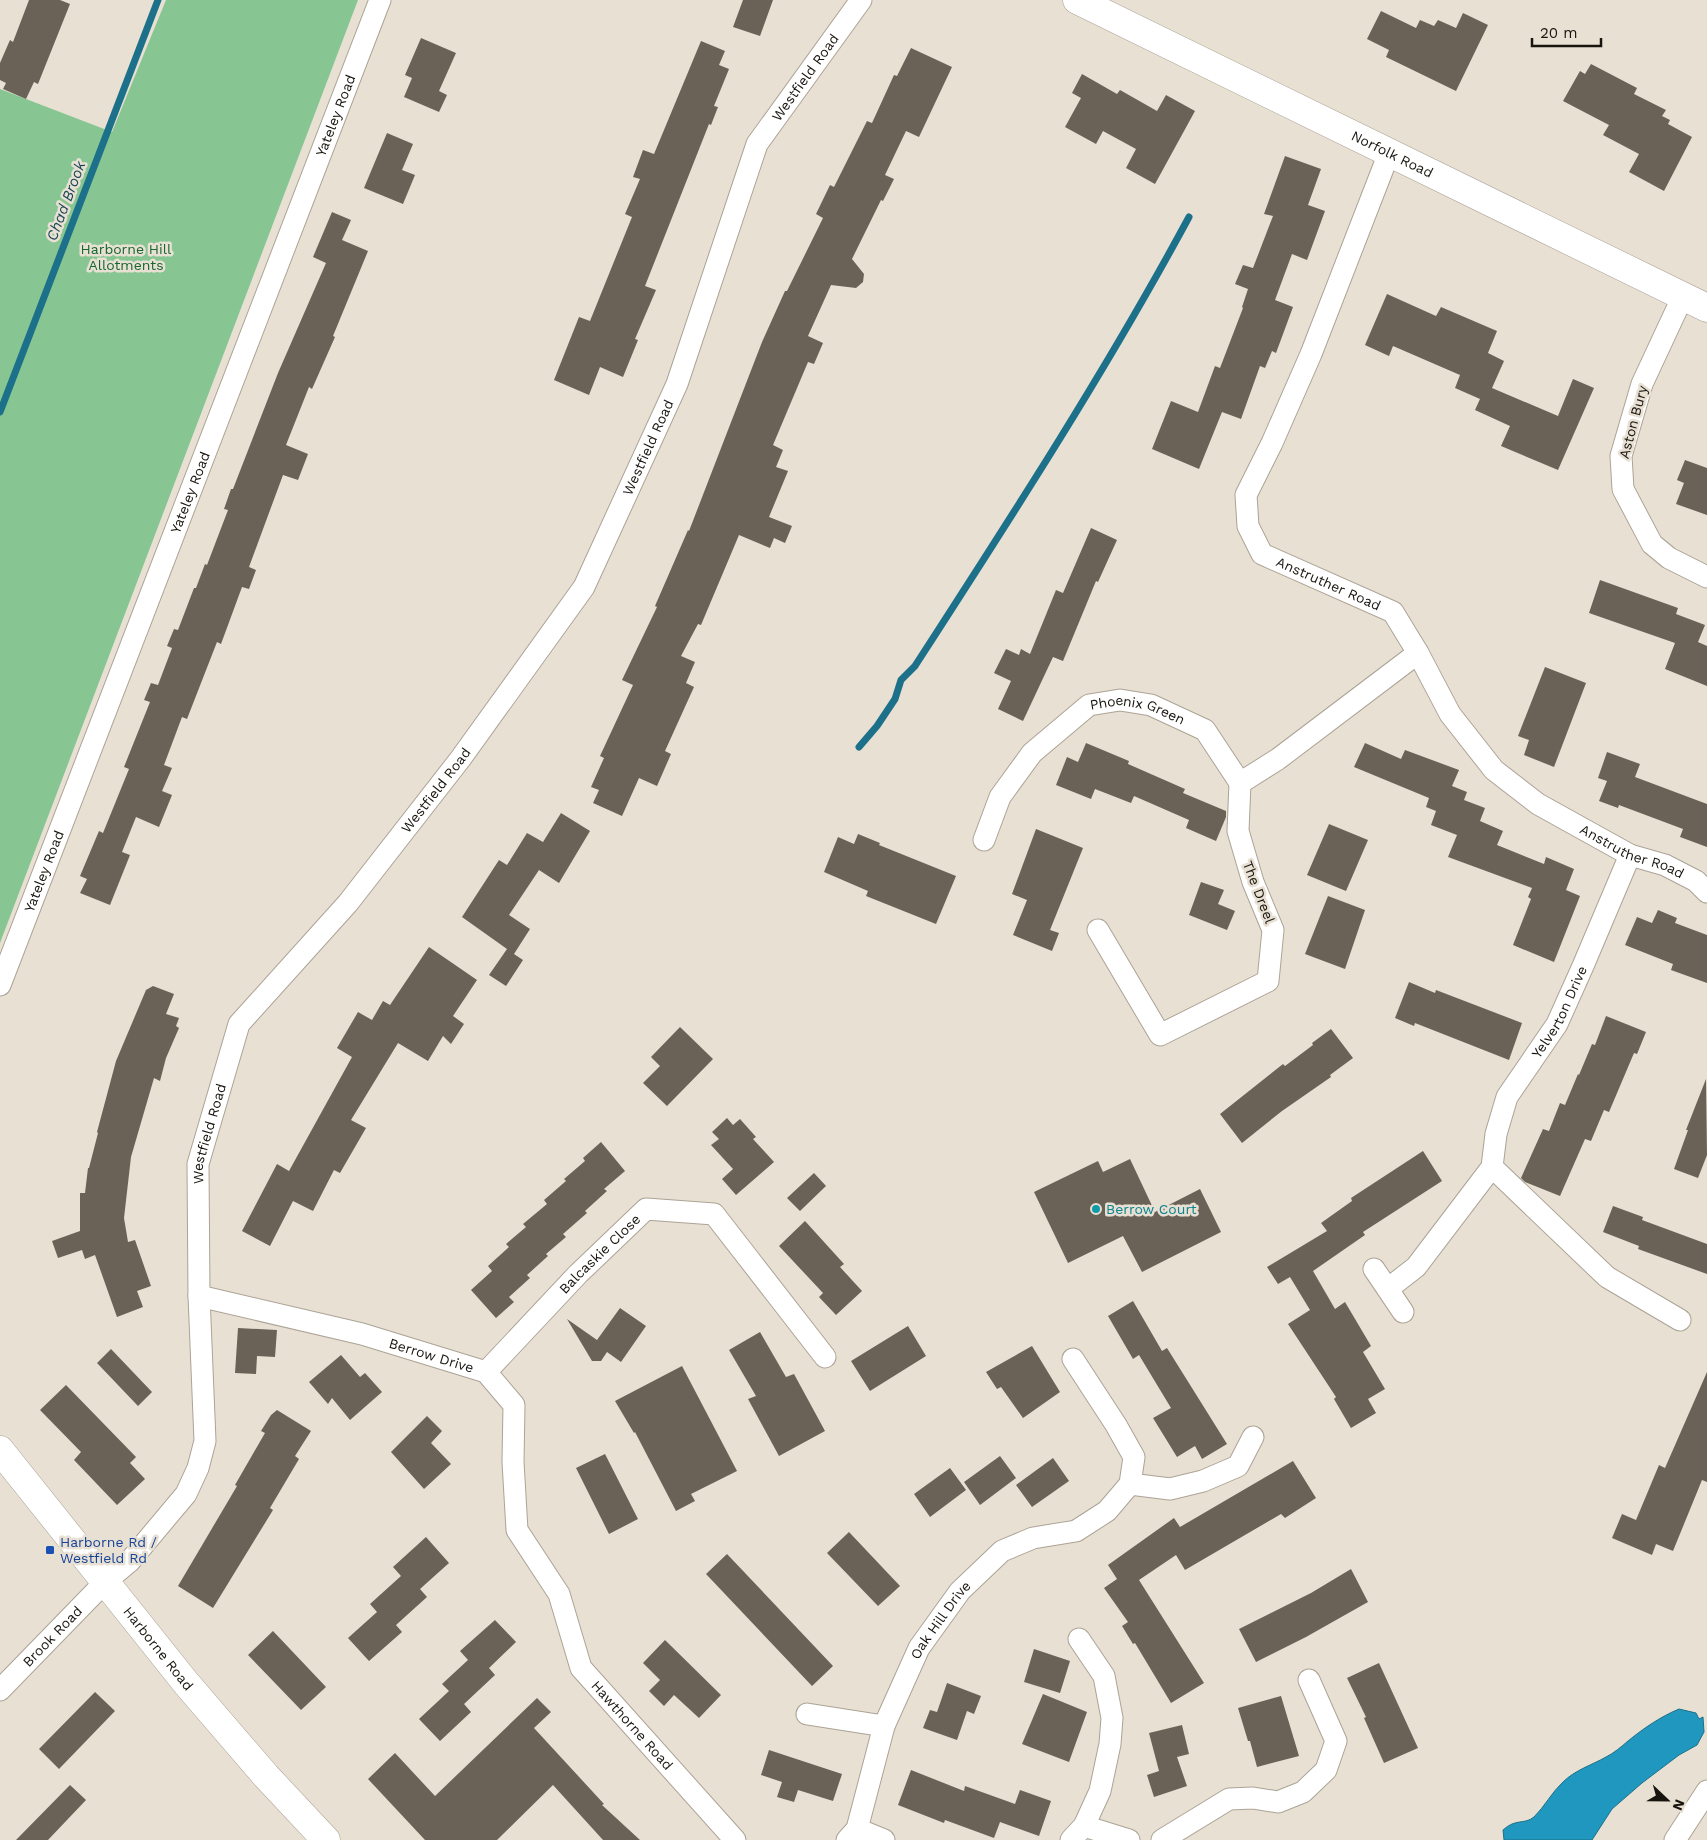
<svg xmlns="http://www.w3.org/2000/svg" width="1707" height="1840" font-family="'Work Sans',sans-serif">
  <rect width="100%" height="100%" fill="#e8e0d2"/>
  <path fill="#87c693" d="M 166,0 L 358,0 L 0,943 L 0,89 L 112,132 Z"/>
  <path fill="#1f97be" stroke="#1d708a" d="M 1679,1709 L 1696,1713 L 1699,1719 L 1703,1717 L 1704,1732 L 1697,1745 L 1679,1755 L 1642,1783 L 1612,1809 L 1592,1840 L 1504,1840 L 1503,1830 C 1516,1818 1524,1825 1534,1817 C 1545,1806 1552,1792 1563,1782 C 1575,1770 1592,1765 1606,1757 C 1614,1753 1621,1747 1628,1741 C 1644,1728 1660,1717 1679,1709 Z"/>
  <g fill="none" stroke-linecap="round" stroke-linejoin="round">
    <path stroke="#1d708a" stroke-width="7" d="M 0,412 L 158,0
      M 859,747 L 877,726 L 895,699 L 901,680 L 915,666 C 1010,519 1106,371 1189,217"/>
  </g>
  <path fill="#6a6256" d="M 29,0 L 60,0 L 70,4 L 38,84 L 34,82 L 26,99 L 3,89 L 6,83 L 0,80 L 0,63 L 10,40 L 13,42 Z
    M 743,0 L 773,0 L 760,36 L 733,27 Z
    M 1381,11 L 1416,28 L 1420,20 L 1434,26 L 1438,20 L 1456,28 L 1463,13 L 1488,25 L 1456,91 L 1386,57 L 1389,50 L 1367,39 Z
    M 421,38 L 456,53 L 439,91 L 447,95 L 439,112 L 404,97 L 412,78 L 405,75 Z
    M 701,41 L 725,51 L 719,65 L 729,69 L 714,106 L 718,107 L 711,125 L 709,124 L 645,286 L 656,290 L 635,339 L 638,340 L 623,377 L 600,367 L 589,395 L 554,380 L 579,317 L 590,321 L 632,217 L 625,214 L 640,179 L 633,177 L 643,150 L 654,154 Z
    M 911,48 L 952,67 L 919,137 L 906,131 L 885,175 L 894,179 L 883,201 L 881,200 L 852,259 L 864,274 L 863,282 L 856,288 L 831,285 L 808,336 L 823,343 L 814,364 L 808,362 L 773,445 L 783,450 L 776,467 L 788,471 L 769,517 L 792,526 L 785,543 L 774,538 L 770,548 L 739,535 L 701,625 L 698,624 L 681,656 L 695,662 L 686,683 L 694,687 L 665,751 L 671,754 L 657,786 L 639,778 L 622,816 L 593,803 L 599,790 L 591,787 L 604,758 L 600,756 L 633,685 L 622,680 L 657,607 L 655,606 L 688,530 L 689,531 L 762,342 L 785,291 L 787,291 L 823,218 L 816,214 L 830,185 L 834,187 L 867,121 L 872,123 L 894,75 L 897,76 Z
    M 1591,64 L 1637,88 L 1634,94 L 1666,110 L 1662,116 L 1670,120 L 1668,124 L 1692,137 L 1664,191 L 1629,172 L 1639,154 L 1603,135 L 1609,125 L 1563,101 L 1580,71 L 1585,74 Z
    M 1082,74 L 1117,94 L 1120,90 L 1157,111 L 1166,95 L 1195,111 L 1155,184 L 1126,168 L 1136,149 L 1103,131 L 1096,144 L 1065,127 L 1081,98 L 1072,93 Z
    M 387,133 L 413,144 L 402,170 L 415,175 L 403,204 L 364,188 Z
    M 1285,156 L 1321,169 L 1308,205 L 1325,211 L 1307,260 L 1292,254 L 1275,300 L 1293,307 L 1276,353 L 1272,351 L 1265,368 L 1260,366 L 1241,419 L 1222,412 L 1199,469 L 1152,449 L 1171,401 L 1198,412 L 1215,366 L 1220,368 L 1243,308 L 1242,307 L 1248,289 L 1235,284 L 1243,265 L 1253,268 L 1273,216 L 1264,214 Z
    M 332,212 L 351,220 L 342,240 L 368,251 L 333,336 L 335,337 L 312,389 L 309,387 L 286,445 L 308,454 L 298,480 L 283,475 L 249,567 L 256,570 L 249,589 L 242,587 L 221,644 L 217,642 L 187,719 L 182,717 L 164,765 L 172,768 L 162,791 L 172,795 L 159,827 L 136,817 L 122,852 L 130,855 L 110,905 L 80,893 L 87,879 L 80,876 L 99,831 L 103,833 L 129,769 L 124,767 L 150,702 L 144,700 L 151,683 L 158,685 L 172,648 L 167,646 L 174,629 L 178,630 L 194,588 L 196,588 L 205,564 L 207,565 L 228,510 L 224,509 L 231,489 L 233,489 L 278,373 L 326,263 L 313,257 Z
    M 1387,294 L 1436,316 L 1441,307 L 1497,331 L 1488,353 L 1504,361 L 1492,388 L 1558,416 L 1573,379 L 1594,388 L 1558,470 L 1501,446 L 1510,426 L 1475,410 L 1480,399 L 1455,388 L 1460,375 L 1393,346 L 1389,356 L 1365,345 Z
    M 1685,460 L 1707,468 L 1707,515 L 1676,504 L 1684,483 L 1677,480 Z
    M 1091,528 L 1117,540 L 1098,582 L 1096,581 L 1063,661 L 1053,657 L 1023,721 L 998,709 L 1011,681 L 994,673 L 1006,649 L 1019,655 L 1021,649 L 1030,654 L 1056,590 L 1063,593 Z
    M 1600,580 L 1678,608 L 1676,614 L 1705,625 L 1698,642 L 1707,646 L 1707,686 L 1665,669 L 1675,643 L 1589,613 Z
    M 1545,667 L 1586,683 L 1554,767 L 1524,755 L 1529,740 L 1518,736 Z
    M 1086,743 L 1129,761 L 1128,764 L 1185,789 L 1183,793 L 1226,811 L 1226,817 L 1216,841 L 1186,828 L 1189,820 L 1134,796 L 1131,803 L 1095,789 L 1091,799 L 1056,785 L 1067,757 L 1078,762 Z
    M 1365,743 L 1401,759 L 1405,750 L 1459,770 L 1452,786 L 1467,792 L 1464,800 L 1485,808 L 1480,821 L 1503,831 L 1497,845 L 1544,864 L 1546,857 L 1574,869 L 1566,890 L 1580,896 L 1554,962 L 1513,945 L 1531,899 L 1528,897 L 1532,888 L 1448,857 L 1457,835 L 1431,825 L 1436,811 L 1426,807 L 1429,798 L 1354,767 Z
    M 1607,752 L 1640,764 L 1635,777 L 1707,804 L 1707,847 L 1680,837 L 1683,829 L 1619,805 L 1618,808 L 1599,801 L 1607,781 L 1598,778 Z
    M 561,813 L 590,831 L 559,883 L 539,870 L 509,915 L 530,929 L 514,954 L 523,960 L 506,986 L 489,975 L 507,949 L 462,917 L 499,860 L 507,865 L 527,833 L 543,842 Z
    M 1329,824 L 1368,840 L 1346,891 L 1307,875 Z
    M 1036,829 L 1083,848 L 1050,930 L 1059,933 L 1052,951 L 1013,935 L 1027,900 L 1012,894 Z
    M 858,834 L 880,843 L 879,845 L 956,876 L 936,924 L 866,896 L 868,891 L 824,872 L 838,837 L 854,844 Z
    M 1201,882 L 1224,890 L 1218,904 L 1235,911 L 1227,930 L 1189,915 Z
    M 1328,896 L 1365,910 L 1345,969 L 1305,954 Z
    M 1658,910 L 1677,918 L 1675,923 L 1707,935 L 1707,983 L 1671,970 L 1673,964 L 1625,945 L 1637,917 L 1652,923 Z
    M 429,947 L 477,980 L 453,1016 L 464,1024 L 451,1044 L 443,1036 L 428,1061 L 398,1043 L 351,1120 L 366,1128 L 340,1173 L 334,1170 L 313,1211 L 293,1201 L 270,1246 L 242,1231 L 277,1164 L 289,1171 L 352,1057 L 337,1048 L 358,1012 L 372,1020 L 383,1001 L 390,1005 Z
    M 1409,982 L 1435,993 L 1436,990 L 1522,1023 L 1509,1060 L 1415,1023 L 1414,1026 L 1395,1018 Z
    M 153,986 L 174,994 L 166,1014 L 179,1018 L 176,1026 L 179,1028 L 166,1058 L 160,1081 L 154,1078 L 131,1157 L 124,1218 L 128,1242 L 135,1240 L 151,1286 L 137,1291 L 143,1307 L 117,1317 L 95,1255 L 85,1259 L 82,1250 L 58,1258 L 52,1241 L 80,1231 L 80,1193 L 85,1193 L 88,1168 L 89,1168 L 98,1133 L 97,1132 L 116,1061 L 146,990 Z
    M 1606,1016 L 1646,1032 L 1637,1054 L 1634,1053 L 1609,1112 L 1604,1110 L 1591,1141 L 1585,1139 L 1560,1196 L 1525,1182 L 1521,1178 L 1543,1129 L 1549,1131 L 1560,1103 L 1565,1105 L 1578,1074 L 1579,1075 L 1592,1044 L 1595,1045 Z
    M 680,1027 L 713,1059 L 667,1106 L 643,1083 L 660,1066 L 651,1057 Z
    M 1331,1029 L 1353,1058 L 1330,1075 L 1331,1077 L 1282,1111 L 1242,1143 L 1220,1114 L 1283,1064 L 1285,1066 L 1313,1045 L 1312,1043 Z
    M 1706,1079 L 1707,1155 L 1698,1178 L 1674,1169 L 1688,1130 L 1686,1130 Z
    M 727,1118 L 733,1125 L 740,1119 L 756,1137 L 753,1139 L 774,1162 L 736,1195 L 722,1179 L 733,1169 L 711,1145 L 719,1139 L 712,1132 Z
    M 601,1142 L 625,1171 L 604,1189 L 607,1191 L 585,1211 L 587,1213 L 563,1234 L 566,1237 L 546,1254 L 548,1256 L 527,1275 L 530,1278 L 509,1297 L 514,1302 L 496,1318 L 471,1290 L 492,1271 L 488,1266 L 509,1247 L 506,1244 L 526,1227 L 523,1224 L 547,1204 L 544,1200 L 566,1181 L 564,1179 L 585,1161 L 583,1158 Z
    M 1423,1151 L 1442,1181 L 1363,1232 L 1365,1235 L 1313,1271 L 1335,1309 L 1345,1302 L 1371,1346 L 1363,1352 L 1385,1389 L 1368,1399 L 1376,1413 L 1351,1428 L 1334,1399 L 1336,1397 L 1288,1324 L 1310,1310 L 1290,1277 L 1278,1284 L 1267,1267 L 1327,1231 L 1321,1223 L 1352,1201 L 1351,1198 Z
    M 1130,1159 L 1155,1212 L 1200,1189 L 1221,1232 L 1142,1272 L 1123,1236 L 1068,1263 L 1034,1192 L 1098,1161 L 1103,1172 Z
    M 814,1173 L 826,1186 L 800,1211 L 787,1198 Z
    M 1613,1206 L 1643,1217 L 1642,1220 L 1707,1244 L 1707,1274 L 1638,1249 L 1639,1246 L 1603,1232 Z
    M 805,1221 L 844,1264 L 840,1267 L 862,1291 L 836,1315 L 819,1297 L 823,1293 L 779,1246 Z
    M 1133,1301 L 1162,1351 L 1167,1348 L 1227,1444 L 1202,1459 L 1195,1446 L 1177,1457 L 1153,1418 L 1171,1408 L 1139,1355 L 1133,1359 L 1108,1316 Z
    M 620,1308 L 646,1326 L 621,1362 L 607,1352 L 601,1361 L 592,1361 L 567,1319 L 597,1340 Z
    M 908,1326 L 926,1356 L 870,1391 L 851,1361 Z
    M 238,1328 L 277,1330 L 275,1357 L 257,1356 L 256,1374 L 235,1373 Z
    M 760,1332 L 786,1377 L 794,1374 L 825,1431 L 779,1456 L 748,1399 L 756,1396 L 729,1350 Z
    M 1032,1346 L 1060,1392 L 1023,1418 L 1001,1387 L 997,1389 L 986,1372 Z
    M 111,1349 L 152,1392 L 138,1406 L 97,1363 Z
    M 341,1355 L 360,1377 L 365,1373 L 382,1392 L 350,1420 L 332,1398 L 328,1404 L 309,1382 Z
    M 682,1366 L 737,1471 L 691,1494 L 695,1501 L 676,1511 L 635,1432 L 634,1433 L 615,1401 Z
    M 1707,1372 L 1707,1482 L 1702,1480 L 1673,1551 L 1656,1544 L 1652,1555 L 1612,1538 L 1622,1514 L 1636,1520 L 1659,1465 L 1665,1468 Z
    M 66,1385 L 136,1457 L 130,1463 L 145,1479 L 117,1505 L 74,1460 L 81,1452 L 40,1410 Z
    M 277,1410 L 311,1431 L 295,1456 L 299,1459 L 270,1508 L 273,1510 L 213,1608 L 178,1586 L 237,1486 L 235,1485 L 265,1433 L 261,1431 L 271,1415 Z
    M 427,1416 L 442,1431 L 431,1443 L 451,1464 L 424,1489 L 391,1452 Z
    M 605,1454 L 638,1519 L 609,1534 L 576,1468 Z
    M 1000,1456 L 1016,1478 L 980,1505 L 964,1482 Z
    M 1053,1458 L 1069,1481 L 1032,1507 L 1016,1485 Z
    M 1293,1461 L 1316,1498 L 1285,1518 L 1281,1514 L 1185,1570 L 1176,1555 L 1139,1580 L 1204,1683 L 1171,1703 L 1135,1643 L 1133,1644 L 1122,1626 L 1128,1622 L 1104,1588 L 1117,1579 L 1108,1565 L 1174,1518 L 1180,1527 Z
    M 950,1468 L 966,1490 L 930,1517 L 914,1494 Z
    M 849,1532 L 900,1586 L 878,1606 L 827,1553 Z
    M 426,1537 L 449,1563 L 420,1589 L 427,1597 L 396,1625 L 402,1632 L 369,1661 L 348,1638 L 377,1612 L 370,1604 L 401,1576 L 393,1567 Z
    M 727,1554 L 833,1666 L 812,1686 L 706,1574 Z
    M 1351,1569 L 1368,1602 L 1306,1637 L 1256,1662 L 1239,1629 L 1311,1593 Z
    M 495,1620 L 516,1642 L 489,1668 L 495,1675 L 464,1704 L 471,1712 L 440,1741 L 419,1719 L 449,1691 L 442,1684 L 468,1660 L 460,1651 Z
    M 273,1631 L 326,1687 L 301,1710 L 248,1655 Z
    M 665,1640 L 721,1695 L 699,1718 L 674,1695 L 664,1706 L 649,1691 L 660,1680 L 643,1663 Z
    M 1034,1649 L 1070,1661 L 1060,1693 L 1024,1682 Z
    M 1379,1663 L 1418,1748 L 1384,1763 L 1364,1718 L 1366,1717 L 1347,1678 Z
    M 947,1683 L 981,1696 L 974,1714 L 967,1711 L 957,1740 L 923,1728 L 930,1710 L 937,1712 Z
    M 95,1692 L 115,1711 L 59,1769 L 39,1749 Z
    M 1043,1694 L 1087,1712 L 1069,1762 L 1022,1744 Z
    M 1281,1696 L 1299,1756 L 1257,1767 L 1250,1741 L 1248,1741 L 1238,1708 Z
    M 537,1698 L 551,1712 L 534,1728 L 604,1804 L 602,1805 L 640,1840 L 603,1840 L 553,1785 L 497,1840 L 425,1840 L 368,1779 L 395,1753 L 435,1796 Z
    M 1182,1725 L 1189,1754 L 1177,1757 L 1187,1786 L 1154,1797 L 1147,1775 L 1159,1771 L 1149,1733 Z
    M 769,1750 L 842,1774 L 833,1801 L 798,1790 L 794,1802 L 777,1797 L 782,1782 L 761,1775 Z
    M 911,1770 L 964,1791 L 965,1786 L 1015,1804 L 1020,1790 L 1051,1801 L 1039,1836 L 1000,1822 L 994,1838 L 945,1820 L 944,1823 L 898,1805 Z
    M 70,1785 L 86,1800 L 48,1840 L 16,1840 Z"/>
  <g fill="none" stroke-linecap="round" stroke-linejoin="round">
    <g stroke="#aca396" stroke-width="23">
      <g id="street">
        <path id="s1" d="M 1389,153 L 1311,354 L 1272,443 L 1246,495 L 1248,526 L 1262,554 L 1393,612 L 1418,653 L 1450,714 L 1494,770 L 1538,804 L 1630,855 L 1665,865 L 1696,881 L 1707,892"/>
        <path d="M 1683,296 L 1642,384 L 1621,456 L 1623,489 L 1652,544 L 1669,558 L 1707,577"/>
        <path id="s2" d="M 984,840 L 1000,797 L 1032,753 L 1089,705 L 1120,700 L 1151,705 L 1205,730 L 1240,783"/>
        <path d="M 1098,930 L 1160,1035 L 1268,981 L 1273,930 L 1253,882 L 1238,831 L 1240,783 L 1278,759 L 1418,653"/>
        <path id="s3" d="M 0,985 L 380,0"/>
        <path d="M 1492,1167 L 1607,1277 L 1680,1320"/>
        <path d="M 1374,1269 L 1403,1312"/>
        <path id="s4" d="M 1389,1288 L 1416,1267 L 1492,1167 L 1496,1134 L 1507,1097 L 1557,1024 L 1583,966 L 1630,855"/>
        <path id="s5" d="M 199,1296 L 362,1334 L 486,1372 L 514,1405 L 513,1462 L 517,1530 L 559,1594 L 581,1668 L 735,1840"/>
        <path id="s6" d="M 486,1372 L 578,1274 L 646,1209 L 714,1214 L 825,1357"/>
        <path d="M 1130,1484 L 1170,1489 L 1203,1481 L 1238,1466 L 1253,1437"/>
        <path d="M 1079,1639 L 1104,1676 L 1112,1718 L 1110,1744 L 1100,1791 L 1084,1826 L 1129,1840"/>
        <path id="s7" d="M 0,1690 L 105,1582 L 129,1562 L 186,1494 L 198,1468 L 205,1441 L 199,1296 L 198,1164 L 239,1024 L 348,903 L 461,758 L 584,587 L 677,384 L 757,144 L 861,0"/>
        <path d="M 807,1714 L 884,1726"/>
        <path d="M 857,1829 L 884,1840"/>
        <path id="s8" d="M 847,1840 L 857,1829 L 884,1726 L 919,1648 L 960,1591 L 1002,1551 L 1033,1538 L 1076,1531 L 1107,1511 L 1130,1484 L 1134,1457 L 1116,1425 L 1073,1359"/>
        <path d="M 1071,1840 L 1084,1826"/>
        <path d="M 1162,1840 L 1229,1799 L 1253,1798 L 1278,1802 L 1303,1792 L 1326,1770 L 1336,1741 L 1309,1680"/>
        <path d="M 1675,1840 L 1707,1791"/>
      </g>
    </g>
    <g stroke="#aca396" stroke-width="29">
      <g id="secondary">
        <path id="s9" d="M 1077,0 L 1707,308"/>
        <path id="s10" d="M 0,1450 L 186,1683 L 266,1776 L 326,1840"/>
      </g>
    </g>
    <use href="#street" stroke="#fff" stroke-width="21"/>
    <use href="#secondary" stroke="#fff" stroke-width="28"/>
  </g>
  <circle fill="#0f9aa8" stroke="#e8e0d2" stroke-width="2" cx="1096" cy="1209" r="5"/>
  <rect fill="#1a4fb4" stroke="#e8e0d2" stroke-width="2" x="45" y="1545" width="10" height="10" rx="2.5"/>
  <g text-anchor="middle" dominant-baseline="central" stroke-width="5" stroke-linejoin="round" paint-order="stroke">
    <g font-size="14" fill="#181510" stroke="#e8e0d2">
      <text stroke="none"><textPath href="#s7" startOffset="1866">Westfield Road</textPath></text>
      <text stroke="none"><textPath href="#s3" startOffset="932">Yateley Road</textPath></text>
      <text stroke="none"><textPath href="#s9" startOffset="351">Norfolk Road</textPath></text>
      <text transform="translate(1633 422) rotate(-75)">Aston Bury</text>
      <text stroke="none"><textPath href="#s7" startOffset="1461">Westfield Road</textPath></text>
      <text stroke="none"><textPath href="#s3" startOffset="528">Yateley Road</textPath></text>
      <text stroke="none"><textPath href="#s1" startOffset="506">Anstruther Road</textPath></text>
      <text stroke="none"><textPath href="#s2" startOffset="225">Phoenix Green</textPath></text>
      <text stroke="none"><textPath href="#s7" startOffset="1056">Westfield Road</textPath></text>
      <text stroke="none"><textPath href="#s1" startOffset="926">Anstruther Road</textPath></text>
      <text stroke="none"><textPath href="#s3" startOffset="122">Yateley Road</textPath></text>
      <text transform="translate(1259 892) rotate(69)">The Dreel</text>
      <text stroke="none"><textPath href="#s4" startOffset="332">Yelverton Drive</textPath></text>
      <text stroke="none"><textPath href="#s7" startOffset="636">Westfield Road</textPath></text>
      <text stroke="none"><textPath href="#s6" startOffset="164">Balcaskie Close</textPath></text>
      <text stroke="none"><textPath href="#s5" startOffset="240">Berrow Drive</textPath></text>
      <text stroke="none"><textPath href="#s8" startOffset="242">Oak Hill Drive</textPath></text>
      <text stroke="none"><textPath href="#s7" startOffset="75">Brook Road</textPath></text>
      <text stroke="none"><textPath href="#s10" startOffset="254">Harborne Road</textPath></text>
      <text stroke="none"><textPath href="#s5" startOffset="696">Hawthorne Road</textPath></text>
    </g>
    <g font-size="14" fill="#156730" stroke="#e8e0d2">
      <text x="126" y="249">Harborne Hill<tspan x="126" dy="16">Allotments</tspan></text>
    </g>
    <g font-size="14" fill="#0d838f" stroke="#e8e0d2" text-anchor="start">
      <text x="1106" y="1209">Berrow Court</text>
    </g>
    <g font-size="14" fill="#164399" stroke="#e8e0d2" text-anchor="start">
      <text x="60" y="1542">Harborne Rd /<tspan x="60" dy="16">Westfield Rd</tspan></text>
    </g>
    <g font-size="15" font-style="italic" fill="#1a4859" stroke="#e8e0d2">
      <text transform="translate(66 201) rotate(-69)">Chad Brook</text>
    </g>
  </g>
  <g transform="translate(1667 1800) rotate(112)" stroke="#e8e0d2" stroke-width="4" paint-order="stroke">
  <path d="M0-4L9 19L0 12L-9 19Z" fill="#181510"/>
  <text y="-8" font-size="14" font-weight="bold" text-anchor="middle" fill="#181510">N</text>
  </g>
  <path d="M1532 38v8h69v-8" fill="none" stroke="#181510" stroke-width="2.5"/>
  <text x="1540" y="38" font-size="15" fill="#181510" stroke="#e8e0d2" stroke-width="4" paint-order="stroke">20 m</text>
</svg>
